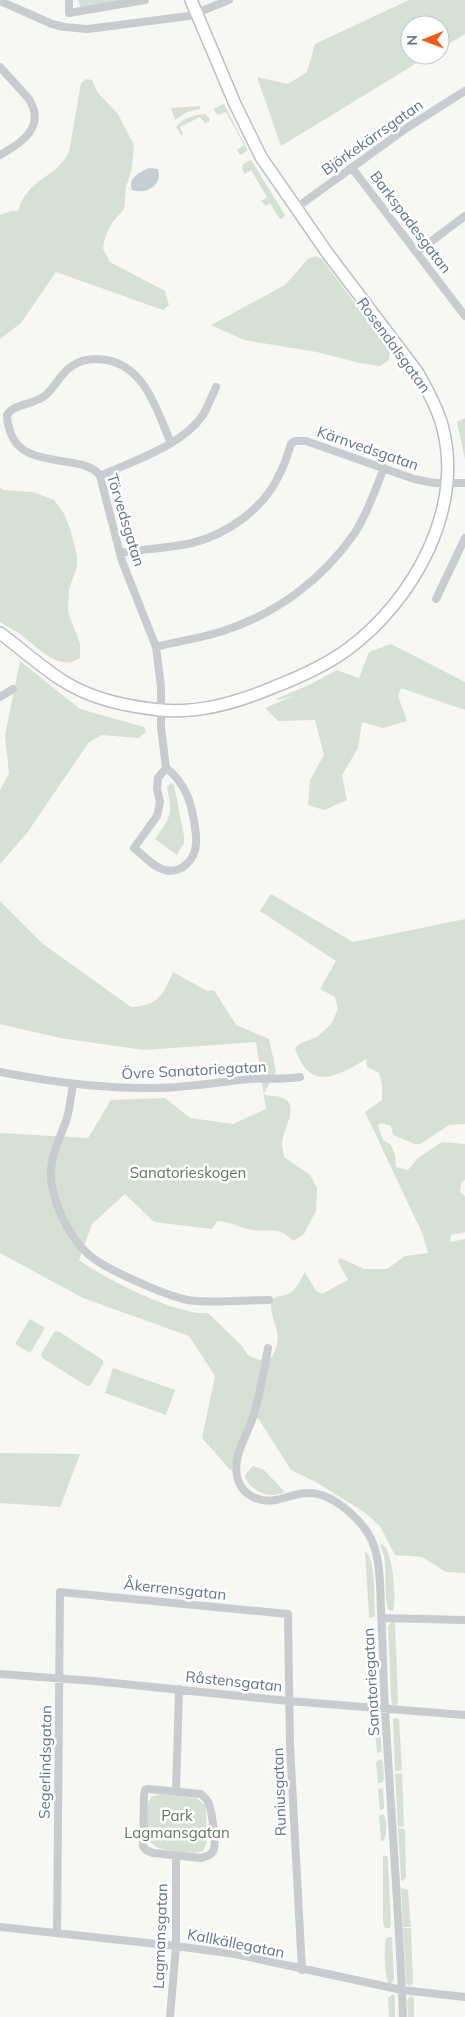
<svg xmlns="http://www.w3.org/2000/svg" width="465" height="2017" font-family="Mulish,sans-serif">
  <rect width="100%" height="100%" fill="#f7f7f3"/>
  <path fill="#d7e0d4" d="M 78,0 L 139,0 L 81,8 Z
    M 409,0 L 465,0 L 465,34 L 440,49 L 440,25 L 410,25 L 410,55 L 430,55 L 281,146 L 257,77 L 288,84 L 307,72 L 315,44 Z
    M 86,79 L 92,80 L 98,93 L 118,114 L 134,145 L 132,168 L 126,187 L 124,209 L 112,223 L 105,237 L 103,249 L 110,262 L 165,291 L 169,305 L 163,310 L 56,272 L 21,323 L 0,339 L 0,215 L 11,211 L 18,211 C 28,177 56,179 69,152 L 81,83 Z
    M 224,104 L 247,149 L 247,151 L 240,155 L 237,150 L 244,145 L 226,112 L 218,115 L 213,109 Z
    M 200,106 L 200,109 L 187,112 L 175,120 L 171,108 Z
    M 205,114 L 210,119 L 209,122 L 205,123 L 200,117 L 180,127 L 183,134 L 182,136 L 176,127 C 183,118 193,115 205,114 Z
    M 251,160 L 285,215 L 282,219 L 279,218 L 270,203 L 266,206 L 261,201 L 267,197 L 251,170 L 245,174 L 242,169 L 243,164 Z
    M 316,256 L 322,259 L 390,351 L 389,360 L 380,366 L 360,363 L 317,352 L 244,340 L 211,325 L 285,285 L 309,258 Z
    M 465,418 L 465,459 L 457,422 Z
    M 0,488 L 3,490 L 33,492 L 54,500 L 63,512 L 70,528 L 77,556 L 77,567 L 69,589 L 68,612 L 80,644 L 80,658 C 58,673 37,646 20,634 C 14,630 7,626 0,622 Z
    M 391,644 L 465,682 L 465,710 L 401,688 L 398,696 L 407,721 L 383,728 L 362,722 L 358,748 L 342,775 L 347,800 L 324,810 L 308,805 L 310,780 L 324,755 L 315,720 L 278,721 L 265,708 L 293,696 L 278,700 L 276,699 L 309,685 L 337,670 L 359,678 L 369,652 Z
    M 20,661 L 80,709 L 144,727 L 146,732 L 138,738 L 102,735 L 89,742 L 27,833 L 0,864 L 0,790 L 9,774 L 5,735 Z
    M 172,783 L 174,785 L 184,836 L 184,843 L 177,855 L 155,839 C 171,817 173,814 167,787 Z
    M 271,894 L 353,942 L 465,919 L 465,1124 L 449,1125 L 420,1144 L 415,1144 L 393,1135 L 391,1126 L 381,1123 L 378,1125 L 383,1140 L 391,1145 L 395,1155 L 396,1167 L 408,1170 L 418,1158 L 442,1142 L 465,1144 L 465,1180 L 461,1183 L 460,1192 L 465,1196 L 465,1232 L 451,1235 L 450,1242 L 465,1239 L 465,1573 L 446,1572 L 422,1557 L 395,1555 L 380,1526 L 364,1512 L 316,1482 L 291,1470 L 258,1418 L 246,1424 L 231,1471 L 202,1438 L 215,1376 L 189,1336 L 83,1298 L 0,1253 L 0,1133 L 88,1138 L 111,1100 L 165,1098 L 190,1118 L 233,1124 L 266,1109 L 256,1042 L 144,1050 L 60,1038 L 0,1024 L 0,901 L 43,944 L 131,1007 C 158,1006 163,995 173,972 L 207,991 L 214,990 L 236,1025 L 269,1039 L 276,1071 L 264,1094 C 270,1097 277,1095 283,1098 C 299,1104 285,1127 283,1137 C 281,1144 283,1150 284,1157 L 310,1175 L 317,1188 L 316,1211 L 304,1234 L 293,1241 C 279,1225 270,1232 252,1230 C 240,1228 230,1221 217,1221 L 212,1229 L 154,1222 L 125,1194 L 92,1224 L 79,1260 C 103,1278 180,1317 208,1313 L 242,1346 L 248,1355 L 259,1360 L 272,1357 C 286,1330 270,1326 271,1301 C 279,1294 283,1297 290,1293 C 297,1288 301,1279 305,1272 L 316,1291 L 322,1294 L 348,1280 L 338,1261 L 340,1258 L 364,1269 L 387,1269 L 405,1256 L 428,1253 L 423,1235 L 365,1112 L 382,1100 L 382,1084 L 379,1073 L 367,1067 L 366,1059 C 337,1077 309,1092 295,1048 L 299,1044 L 317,1037 L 331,1024 L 338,1009 L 335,997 L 320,989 L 336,961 L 260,911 Z
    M 30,1319 L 45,1328 L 30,1353 L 15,1344 Z
    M 58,1331 L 103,1360 L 103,1364 L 90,1386 L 87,1386 L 42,1358 L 41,1354 L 54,1332 Z
    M 113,1368 L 175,1390 L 166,1415 L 105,1393 Z
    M 0,1453 L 80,1454 L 60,1507 L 0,1503 Z
    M 253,1466 L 264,1470 L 285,1492 C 269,1500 253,1491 245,1478 L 245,1475 Z
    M 382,1544 C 393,1550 397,1599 393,1611 L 388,1609 C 382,1589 390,1564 380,1546 Z
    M 365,1551 C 376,1558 374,1602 375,1616 L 369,1618 L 369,1616 Z
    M 392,1621 L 395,1622 L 398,1701 L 396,1706 L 392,1705 L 391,1696 L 388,1627 Z
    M 373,1634 L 376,1635 L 379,1700 L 379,1706 L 373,1706 L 370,1639 Z
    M 374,1717 L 379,1717 L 382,1751 L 377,1753 Z
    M 394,1718 L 399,1719 L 402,1770 L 395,1771 L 393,1720 Z
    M 381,1759 L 383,1762 L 384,1780 L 381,1783 L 378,1783 L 376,1762 Z
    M 402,1773 L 404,1826 L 398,1827 L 395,1774 Z
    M 383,1788 L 384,1808 L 380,1811 L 378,1789 Z
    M 161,1794 L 196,1798 L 206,1806 L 207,1842 L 203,1851 C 196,1854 187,1852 180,1852 C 154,1849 147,1847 147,1820 C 147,1811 147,1804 151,1797 Z
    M 383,1814 C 387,1819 388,1836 383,1841 L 381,1841 L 379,1816 Z
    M 398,1828 L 405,1829 L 406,1877 L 403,1881 L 401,1880 L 401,1876 Z
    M 383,1856 L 387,1856 L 388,1860 L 391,1925 L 390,1928 L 385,1928 L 383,1922 Z
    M 401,1888 L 408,1890 L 411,1927 L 403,1927 Z
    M 403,1928 L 411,1928 L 413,1983 L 410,1986 L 406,1984 Z
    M 389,1937 L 392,1937 L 394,1979 L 392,1983 L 389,1984 C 384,1977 384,1948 386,1938 Z
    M 393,1994 L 395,1997 L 395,2017 L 389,2017 L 388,1998 Z
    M 410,1996 L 414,1998 L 414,2017 L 408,2017 L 407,2000 Z"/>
  <path fill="#c4ced4" d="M 149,168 L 158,169 C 163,185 146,195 132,190 C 127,178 140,172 149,168 Z"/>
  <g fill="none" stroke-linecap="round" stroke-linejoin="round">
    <g stroke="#babfc4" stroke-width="14">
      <path id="secondary" d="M 0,633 C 20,648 39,665 60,679 C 90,699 125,706 160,710 C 199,714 239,702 274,687 C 300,677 325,666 348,649 C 414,600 465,508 442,425 C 437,406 427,390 418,373 L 328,254 L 261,157 L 235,104 L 191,0"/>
    </g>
    <path stroke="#c9cccf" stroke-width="8" d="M 69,0 L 69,13 L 145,0
      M 0,1 L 52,24 L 64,27 L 88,29 L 189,16 L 229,0
      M 0,67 L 29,99 C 46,127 22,143 0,155
      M 352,168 L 465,316
      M 296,208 L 408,127 L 465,91
      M 417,252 L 465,216
      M 100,476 C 132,461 182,446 203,415 C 208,406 212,396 216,387
      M 120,553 C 144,549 169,548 192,543 C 228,534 265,508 280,473 C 285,464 288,454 291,444 L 295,441 L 306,441 L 414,479 L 434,483 L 465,483
      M 436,599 L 465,538
      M 156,647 C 178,641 202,638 223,631 C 276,614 322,580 354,534 C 367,515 375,490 384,468
      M 0,697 L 13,689
      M 166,768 C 176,775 182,784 187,795 C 192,806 197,833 196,844 C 195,860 181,874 165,870 C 154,868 143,855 134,848 L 157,816 L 160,802 L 157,789 L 158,778 L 166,768 L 161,727 L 161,687 L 156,647 L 122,561 L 100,476 C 85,452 22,472 10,431 C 8,426 7,421 7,415 C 14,403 36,405 47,394 C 56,385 61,373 72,366 C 82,359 94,358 106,360 C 145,366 157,411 171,443
      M 0,1072 C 51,1082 103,1089 155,1088 C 187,1088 219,1082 250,1079 C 267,1078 283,1080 300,1077
      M 73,1084 C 71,1095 70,1107 67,1118 C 62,1134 52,1151 51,1169 C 49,1196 68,1236 88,1254 C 104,1269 167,1296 188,1300 C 213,1304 244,1300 269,1300
      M 268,1348 C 264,1372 260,1394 253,1417 C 246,1438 231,1458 238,1480 C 243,1496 261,1503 276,1500 C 287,1498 296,1493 307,1493 C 334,1492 368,1524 375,1549 C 381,1569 380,1591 381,1611 C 383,1644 383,1676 385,1709 C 391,1812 399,1914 403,2017
      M 381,1618 L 465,1620
      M 0,1674 L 94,1681 L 289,1701 L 465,1715
      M 149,1789 L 201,1794 C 202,1795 206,1799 207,1800 C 212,1807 216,1840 214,1849 C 212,1855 207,1856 201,1858 L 153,1853 L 146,1850 L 143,1846 L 144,1796 L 145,1790 Z
      M 176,1792 L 179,1689
      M 0,1927 L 176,1946 L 235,1954 L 402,1990 L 465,1997
      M 57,1933 L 60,1592 L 288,1614 L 290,1745 L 302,1970
      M 170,2017 L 176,1946 L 176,1856"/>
    <use href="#secondary" stroke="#fff" stroke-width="11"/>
  </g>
  <g text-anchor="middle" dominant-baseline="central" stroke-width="5" stroke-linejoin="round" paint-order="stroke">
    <g font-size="15" fill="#637488" stroke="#fff">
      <text transform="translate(372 137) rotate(-35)">Björkekärrsgatan</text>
      <text transform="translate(411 222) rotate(53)">Barkspadesgatan</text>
      <text transform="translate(394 345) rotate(54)">Rosendalsgatan</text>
      <text transform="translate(368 448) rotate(19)">Kärnvedsgatan</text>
      <text transform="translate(126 520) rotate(73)">Törvedsgatan</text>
      <text transform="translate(194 1070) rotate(-3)">Övre Sanatoriegatan</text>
      <text transform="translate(175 1589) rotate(6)">Åkerrensgatan</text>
      <text transform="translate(234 1681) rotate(6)">Råstensgatan</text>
      <text transform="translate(371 1682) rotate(-93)">Sanatoriegatan</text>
      <text transform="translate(45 1762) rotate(-89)">Segerlindsgatan</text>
      <text transform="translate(279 1792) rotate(-92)">Runiusgatan</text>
      <text transform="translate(160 1936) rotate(-88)">Lagmansgatan</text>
      <text transform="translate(236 1943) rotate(11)">Kallkällegatan</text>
    </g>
    <g font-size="15" fill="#62795f" stroke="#fff">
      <text x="188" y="1172">Sanatorieskogen</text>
      <text x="177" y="1815">Park<tspan x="177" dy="17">Lagmansgatan</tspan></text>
    </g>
  </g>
  <g transform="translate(425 40) rotate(269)"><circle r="24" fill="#ffffff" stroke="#c1c7cf"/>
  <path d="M0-4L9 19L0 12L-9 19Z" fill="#f55c16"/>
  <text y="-8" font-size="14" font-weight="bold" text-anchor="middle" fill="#637488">N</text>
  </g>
</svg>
